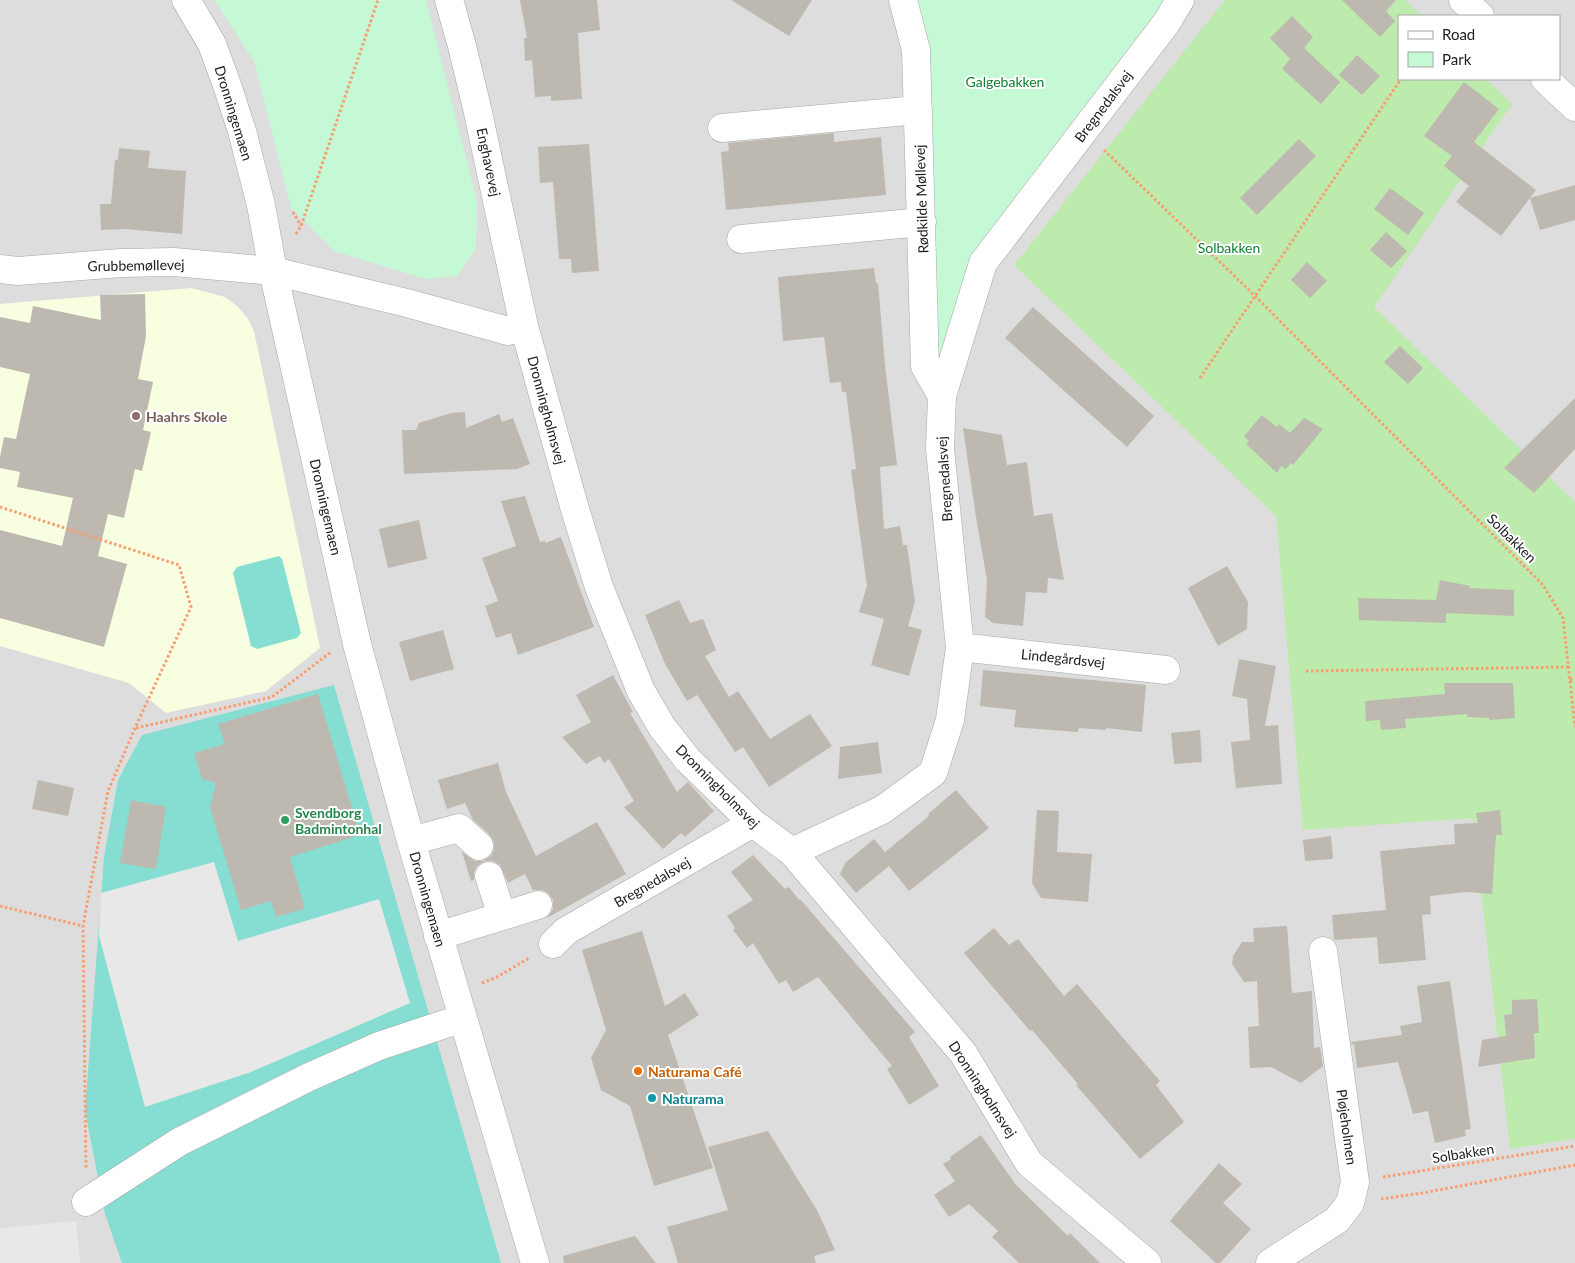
<svg xmlns="http://www.w3.org/2000/svg" width="1575" height="1263" font-family="Lato,sans-serif">
  <rect width="100%" height="100%" fill="#f0efe6"/>
  <path fill="#dedddd" fill-rule="evenodd" d="M 0,0 L 1575,0 L 1575,1263 L 0,1263 ZM 1399,16 L 1559,16 L 1559,79 L 1399,79 Z"/>
  <path fill="#f8ffe1" d="M 191,288 L 225,297 L 237,306 L 247,317 L 254,331 L 320,648 L 266,691 L 166,713 L 129,683 L 0,646 L 0,304 Z"/>
  <path fill="#bdeaad" d="M 1225,0 L 1405,0 L 1422,16 L 1399,16 L 1399,79 L 1486,79 L 1512,104 L 1374,307 L 1575,502 L 1575,1139 L 1510,1149 L 1473,818 L 1303,830 L 1276,516 L 1014,265 Z"/>
  <path fill="#c5f9d5" d="M 214,0 L 426,0 L 477,201 L 476,249 L 457,276 L 425,279 L 334,251 L 291,208 L 254,61 Z
    M 909,0 L 1165,0 L 977,249 L 942,359 L 929,354 Z"/>
  <path fill="#85ded1" d="M 279,556 L 282,559 L 301,633 L 297,638 L 257,649 L 251,646 L 233,573 L 237,567 Z
    M 334,685 L 501,1263 L 122,1263 L 105,1214 L 85,1111 L 104,857 L 118,780 L 142,735 Z"/>
  <path fill="#e8e8e8" d="M 214,862 L 238,941 L 379,899 L 410,1003 L 251,1072 L 145,1107 L 99,936 L 101,893 Z
    M 76,1221 L 80,1263 L 0,1263 L 0,1228 Z"/>
  <path fill="#bdb9b0" d="M 520,0 L 597,0 L 600,30 L 578,33 L 582,99 L 551,101 L 551,96 L 535,97 L 532,60 L 525,61 L 524,38 L 527,38 Z
    M 731,0 L 812,0 L 789,36 Z
    M 1342,0 L 1396,0 L 1386,11 L 1395,21 L 1380,37 Z
    M 1292,16 L 1313,37 L 1304,48 L 1340,82 L 1321,104 L 1282,69 L 1290,59 L 1270,38 Z
    M 1357,55 L 1380,76 L 1362,95 L 1339,75 Z
    M 1464,82 L 1499,109 L 1474,142 L 1536,190 L 1501,236 L 1456,202 L 1469,186 L 1444,166 L 1452,156 L 1424,136 Z
    M 834,133 L 834,142 L 881,137 L 886,195 L 726,210 L 721,152 L 729,151 L 728,143 Z
    M 1299,139 L 1316,156 L 1257,215 L 1240,198 Z
    M 589,144 L 599,271 L 572,273 L 571,259 L 559,259 L 553,182 L 540,183 L 538,147 Z
    M 119,148 L 150,151 L 148,168 L 186,171 L 182,234 L 125,229 L 101,230 L 100,204 L 111,204 L 115,160 L 118,160 Z
    M 1575,185 L 1575,220 L 1540,230 L 1530,198 Z
    M 1390,188 L 1424,213 L 1408,235 L 1374,209 Z
    M 1386,232 L 1407,251 L 1391,268 L 1370,250 Z
    M 1307,262 L 1327,281 L 1310,298 L 1291,280 Z
    M 874,268 L 876,283 L 878,283 L 885,365 L 897,465 L 880,467 L 884,529 L 900,526 L 903,545 L 907,545 L 915,602 L 908,626 L 922,630 L 909,676 L 871,665 L 884,619 L 859,612 L 867,586 L 851,470 L 856,469 L 846,392 L 842,392 L 841,382 L 830,383 L 824,337 L 783,341 L 778,277 Z
    M 145,294 L 146,336 L 138,379 L 153,382 L 143,430 L 151,432 L 142,471 L 135,469 L 124,518 L 108,514 L 98,556 L 127,564 L 104,647 L 0,618 L 0,530 L 62,546 L 73,498 L 17,487 L 20,472 L 0,468 L 0,457 L 4,437 L 16,439 L 30,374 L 0,367 L 0,317 L 30,323 L 33,306 L 101,320 L 100,295 Z
    M 1033,307 L 1154,416 L 1127,447 L 1005,338 Z
    M 1400,346 L 1423,368 L 1408,384 L 1384,362 Z
    M 1575,398 L 1575,449 L 1534,493 L 1504,468 Z
    M 465,412 L 466,428 L 499,414 L 502,422 L 513,418 L 530,464 L 517,469 L 404,474 L 402,430 L 416,430 L 419,423 L 451,413 Z
    M 1262,415 L 1277,427 L 1279,424 L 1290,433 L 1304,418 L 1323,429 L 1293,465 L 1291,463 L 1286,469 L 1281,466 L 1277,473 L 1246,444 L 1249,441 L 1244,436 Z
    M 963,428 L 1002,435 L 1007,465 L 1027,462 L 1034,516 L 1052,513 L 1064,580 L 1048,578 L 1047,593 L 1026,592 L 1023,626 L 993,623 L 985,617 L 987,580 L 976,517 Z
    M 525,496 L 540,542 L 545,541 L 545,543 L 561,537 L 594,627 L 518,655 L 511,633 L 496,638 L 485,606 L 498,601 L 482,558 L 516,546 L 501,501 Z
    M 419,520 L 427,559 L 388,568 L 379,529 Z
    M 1227,566 L 1248,602 L 1247,629 L 1218,646 L 1188,588 Z
    M 1440,580 L 1470,586 L 1469,588 L 1514,590 L 1514,616 L 1446,613 L 1446,623 L 1359,620 L 1358,598 L 1436,600 Z
    M 679,600 L 690,623 L 703,619 L 716,650 L 705,656 L 729,697 L 738,691 L 770,739 L 810,714 L 832,746 L 769,787 L 743,747 L 735,752 L 697,695 L 687,701 L 665,664 L 645,615 Z
    M 443,630 L 454,669 L 410,681 L 399,642 Z
    M 1239,659 L 1276,666 L 1265,726 L 1278,725 L 1282,784 L 1236,788 L 1231,742 L 1250,740 L 1247,699 L 1232,696 Z
    M 983,670 L 1146,685 L 1142,732 L 1106,728 L 1106,730 L 1079,728 L 1078,732 L 1014,727 L 1016,710 L 980,706 Z
    M 613,675 L 633,712 L 630,713 L 677,792 L 688,782 L 714,811 L 685,837 L 681,833 L 663,849 L 624,807 L 634,801 L 609,759 L 604,763 L 600,756 L 586,764 L 562,737 L 591,722 L 576,695 Z
    M 1444,683 L 1513,683 L 1515,718 L 1489,720 L 1489,718 L 1467,717 L 1467,714 L 1405,719 L 1406,728 L 1381,730 L 1380,720 L 1366,721 L 1365,701 L 1445,694 Z
    M 318,694 L 360,835 L 290,857 L 305,909 L 276,917 L 271,901 L 241,910 L 210,807 L 216,783 L 202,779 L 194,753 L 225,744 L 218,724 Z
    M 1200,730 L 1202,762 L 1174,764 L 1171,733 Z
    M 878,742 L 882,773 L 838,779 L 840,747 Z
    M 498,763 L 506,792 L 536,856 L 597,822 L 626,874 L 547,918 L 553,909 L 553,900 L 548,893 L 542,890 L 533,890 L 525,874 L 508,883 L 500,865 L 493,861 L 485,861 L 477,866 L 474,872 L 474,880 L 471,881 L 462,852 L 475,861 L 483,861 L 491,856 L 494,850 L 494,842 L 489,834 L 473,820 L 465,803 L 447,809 L 438,780 Z
    M 38,780 L 74,788 L 68,816 L 32,809 Z
    M 956,790 L 989,828 L 909,891 L 889,866 L 856,893 L 840,874 L 845,863 L 874,839 L 885,852 L 929,816 L 928,814 Z
    M 131,800 L 166,807 L 156,869 L 120,863 Z
    M 1037,810 L 1059,811 L 1057,852 L 1092,854 L 1088,902 L 1041,898 L 1032,883 Z
    M 1500,810 L 1502,835 L 1496,835 L 1492,894 L 1466,892 L 1430,896 L 1431,914 L 1422,915 L 1426,960 L 1379,964 L 1377,937 L 1334,940 L 1332,915 L 1386,910 L 1380,851 L 1455,844 L 1454,824 L 1478,823 L 1476,813 Z
    M 1331,836 L 1333,859 L 1305,861 L 1303,840 Z
    M 753,855 L 785,889 L 789,887 L 799,900 L 800,899 L 915,1032 L 909,1037 L 939,1086 L 909,1105 L 887,1069 L 892,1066 L 818,977 L 793,992 L 786,980 L 779,984 L 753,943 L 747,948 L 733,930 L 735,928 L 727,916 L 753,900 L 731,872 Z
    M 1287,926 L 1292,993 L 1312,991 L 1314,1048 L 1320,1047 L 1323,1066 L 1301,1083 L 1271,1067 L 1250,1068 L 1248,1027 L 1259,1026 L 1257,981 L 1244,982 L 1232,964 L 1233,956 L 1242,942 L 1254,942 L 1253,928 Z
    M 994,928 L 1009,945 L 1018,939 L 1064,996 L 1077,984 L 1160,1081 L 1156,1085 L 1184,1122 L 1140,1159 L 1076,1085 L 1078,1084 L 1032,1030 L 1030,1031 L 964,953 Z
    M 642,931 L 665,1006 L 685,993 L 699,1015 L 668,1035 L 713,1168 L 654,1186 L 630,1106 L 601,1090 L 591,1058 L 606,1030 L 582,950 Z
    M 1450,981 L 1471,1129 L 1465,1130 L 1466,1136 L 1435,1143 L 1428,1111 L 1413,1114 L 1398,1062 L 1357,1068 L 1354,1043 L 1352,1045 L 1351,1042 L 1402,1035 L 1400,1026 L 1422,1022 L 1417,986 Z
    M 1537,999 L 1539,1033 L 1534,1033 L 1535,1058 L 1478,1067 L 1482,1040 L 1506,1036 L 1504,1015 L 1512,1014 L 1512,1000 Z
    M 768,1131 L 818,1212 L 835,1250 L 814,1256 L 816,1263 L 678,1263 L 667,1227 L 728,1210 L 708,1147 Z
    M 981,1135 L 1016,1185 L 1068,1236 L 1070,1233 L 1100,1263 L 1019,1263 L 992,1237 L 998,1231 L 969,1204 L 949,1217 L 934,1195 L 955,1181 L 943,1164 L 951,1159 L 950,1157 Z
    M 1219,1163 L 1242,1184 L 1223,1203 L 1251,1229 L 1220,1263 L 1216,1263 L 1170,1221 Z
    M 635,1236 L 656,1263 L 564,1263 L 563,1256 Z"/>
  <g fill="none" stroke-linecap="round" stroke-linejoin="round">
    <g stroke="#a7a7a7" stroke-width="29">
      <path id="minor" d="M 186,0 L 212,44 L 227,85 L 242,131 L 261,205 L 273,271 L 357,644 L 411,841 L 535,1263
        M 449,0 L 462,46 L 477,108 L 524,326 L 574,506 L 599,587 L 641,691 L 662,727 L 688,760 L 753,823 L 792,852 L 963,1053 L 1029,1163 L 1147,1263
        M 903,0 L 916,50 L 925,366 L 942,396
        M 1463,0 L 1480,16
        M 1545,79 L 1575,107
        M 722,128 L 918,110
        M 741,239 L 922,222
        M 0,269 L 18,271 L 121,263 L 174,262 L 273,271 L 407,303 L 508,331 L 524,326
        M 960,647 L 1166,670
        M 411,841 L 459,828 L 479,846
        M 792,852 L 882,810 L 933,773 L 950,720 L 960,647 L 940,449 L 942,396 L 983,263 L 1167,22 L 1180,0
        M 489,876 L 502,916
        M 438,936 L 538,905
        M 553,944 L 566,931 L 753,823
        M 86,1202 L 179,1142 L 309,1077 L 379,1046 L 463,1018
        M 1270,1263 L 1337,1220 L 1350,1203 L 1355,1182 L 1323,951"/>
    </g>
    <path stroke="#f99d6f" stroke-width="3" stroke-dasharray="2.5 2.5" stroke-linecap="butt" d="M 1104,150 L 1255,296 L 1543,585 L 1563,618 L 1575,727
      M 293,212 L 301,226
      M 296,234 L 301,226 L 378,0
      M 1200,378 L 1401,79
      M 0,507 L 179,565 L 191,607 L 135,728 L 108,791 L 83,926 L 86,1169
      M 1306,671 L 1569,667
      M 1570,680 L 1575,680
      M 136,728 L 272,697 L 331,652
      M 0,906 L 83,926
      M 482,983 L 497,977 L 529,958
      M 1383,1177 L 1575,1146
      M 1381,1199 L 1422,1193 L 1575,1165"/>
    <use href="#minor" stroke="#fff" stroke-width="28"/>
  </g>
  <circle fill="#8d6e63" stroke="#fff" stroke-width="2" cx="136" cy="416" r="5"/>
  <circle fill="#2e9e5b" stroke="#fff" stroke-width="2" cx="285" cy="820" r="5"/>
  <circle fill="#e8710a" stroke="#fff" stroke-width="2" cx="638" cy="1071" r="5"/>
  <circle fill="#0f9aa8" stroke="#fff" stroke-width="2" cx="652" cy="1098" r="5"/>
  <g text-anchor="middle" dominant-baseline="central" stroke-width="4" stroke-linejoin="round" paint-order="stroke">
    <g font-size="14" fill="#0d7f31" stroke="#fff">
      <text x="1005" y="81">Galgebakken</text>
      <text x="1229" y="247">Solbakken</text>
    </g>
    <g font-size="14" fill="#202020" stroke="#fff">
      <text transform="translate(1103 106) rotate(-53)">Bregnedalsvej</text>
      <text transform="translate(234 113) rotate(73)">Dronningemaen</text>
      <text transform="translate(489 162) rotate(78)">Enghavevej</text>
      <text transform="translate(921 199) rotate(-92)">Rødkilde Møllevej</text>
      <text transform="translate(136 265) rotate(-1)">Grubbemøllevej</text>
      <text transform="translate(547 410) rotate(75)">Dronningholmsvej</text>
      <text transform="translate(944 479) rotate(-94)">Bregnedalsvej</text>
      <text transform="translate(326 507) rotate(77)">Dronningemaen</text>
      <text transform="translate(1512 538) rotate(45)">Solbakken</text>
      <text transform="translate(1063 658) rotate(6)">Lindegårdsvej</text>
      <text transform="translate(718 786) rotate(45)">Dronningholmsvej</text>
      <text transform="translate(652 882) rotate(-30)">Bregnedalsvej</text>
      <text transform="translate(428 899) rotate(74)">Dronningemaen</text>
      <text transform="translate(983 1089) rotate(57)">Dronningholmsvej</text>
      <text transform="translate(1347 1127) rotate(82)">Pløjeholmen</text>
      <text transform="translate(1463 1153) rotate(-9)">Solbakken</text>
    </g>
    <g font-size="14" font-weight="bold" fill="#785e54" stroke="#fff" text-anchor="start">
      <text x="146" y="416">Haahrs Skole</text>
    </g>
    <g font-size="14" font-weight="bold" fill="#27864d" stroke="#fff" text-anchor="start">
      <text x="295" y="812">Svendborg<tspan x="295" dy="16">Badmintonhal</tspan></text>
    </g>
    <g font-size="14" font-weight="bold" fill="#c56008" stroke="#fff" text-anchor="start">
      <text x="648" y="1071">Naturama Café</text>
    </g>
    <g font-size="14" font-weight="bold" fill="#0d838f" stroke="#fff" text-anchor="start">
      <text x="662" y="1098">Naturama</text>
    </g>
  </g>
  <rect x="1398" y="15" width="162" height="65" fill="#ffffff" stroke="#a6a6a6"/>
  <rect x="1408" y="31" width="25" height="8" fill="#ffffff" stroke="#a6a6a6"/>
  <text x="1442" y="40" font-size="15" fill="#202020">Road</text>
  <rect x="1408" y="52" width="25" height="15" fill="#c5f9d5" stroke="#a6a6a6"/>
  <text x="1442" y="65" font-size="15" fill="#202020">Park</text>
</svg>
